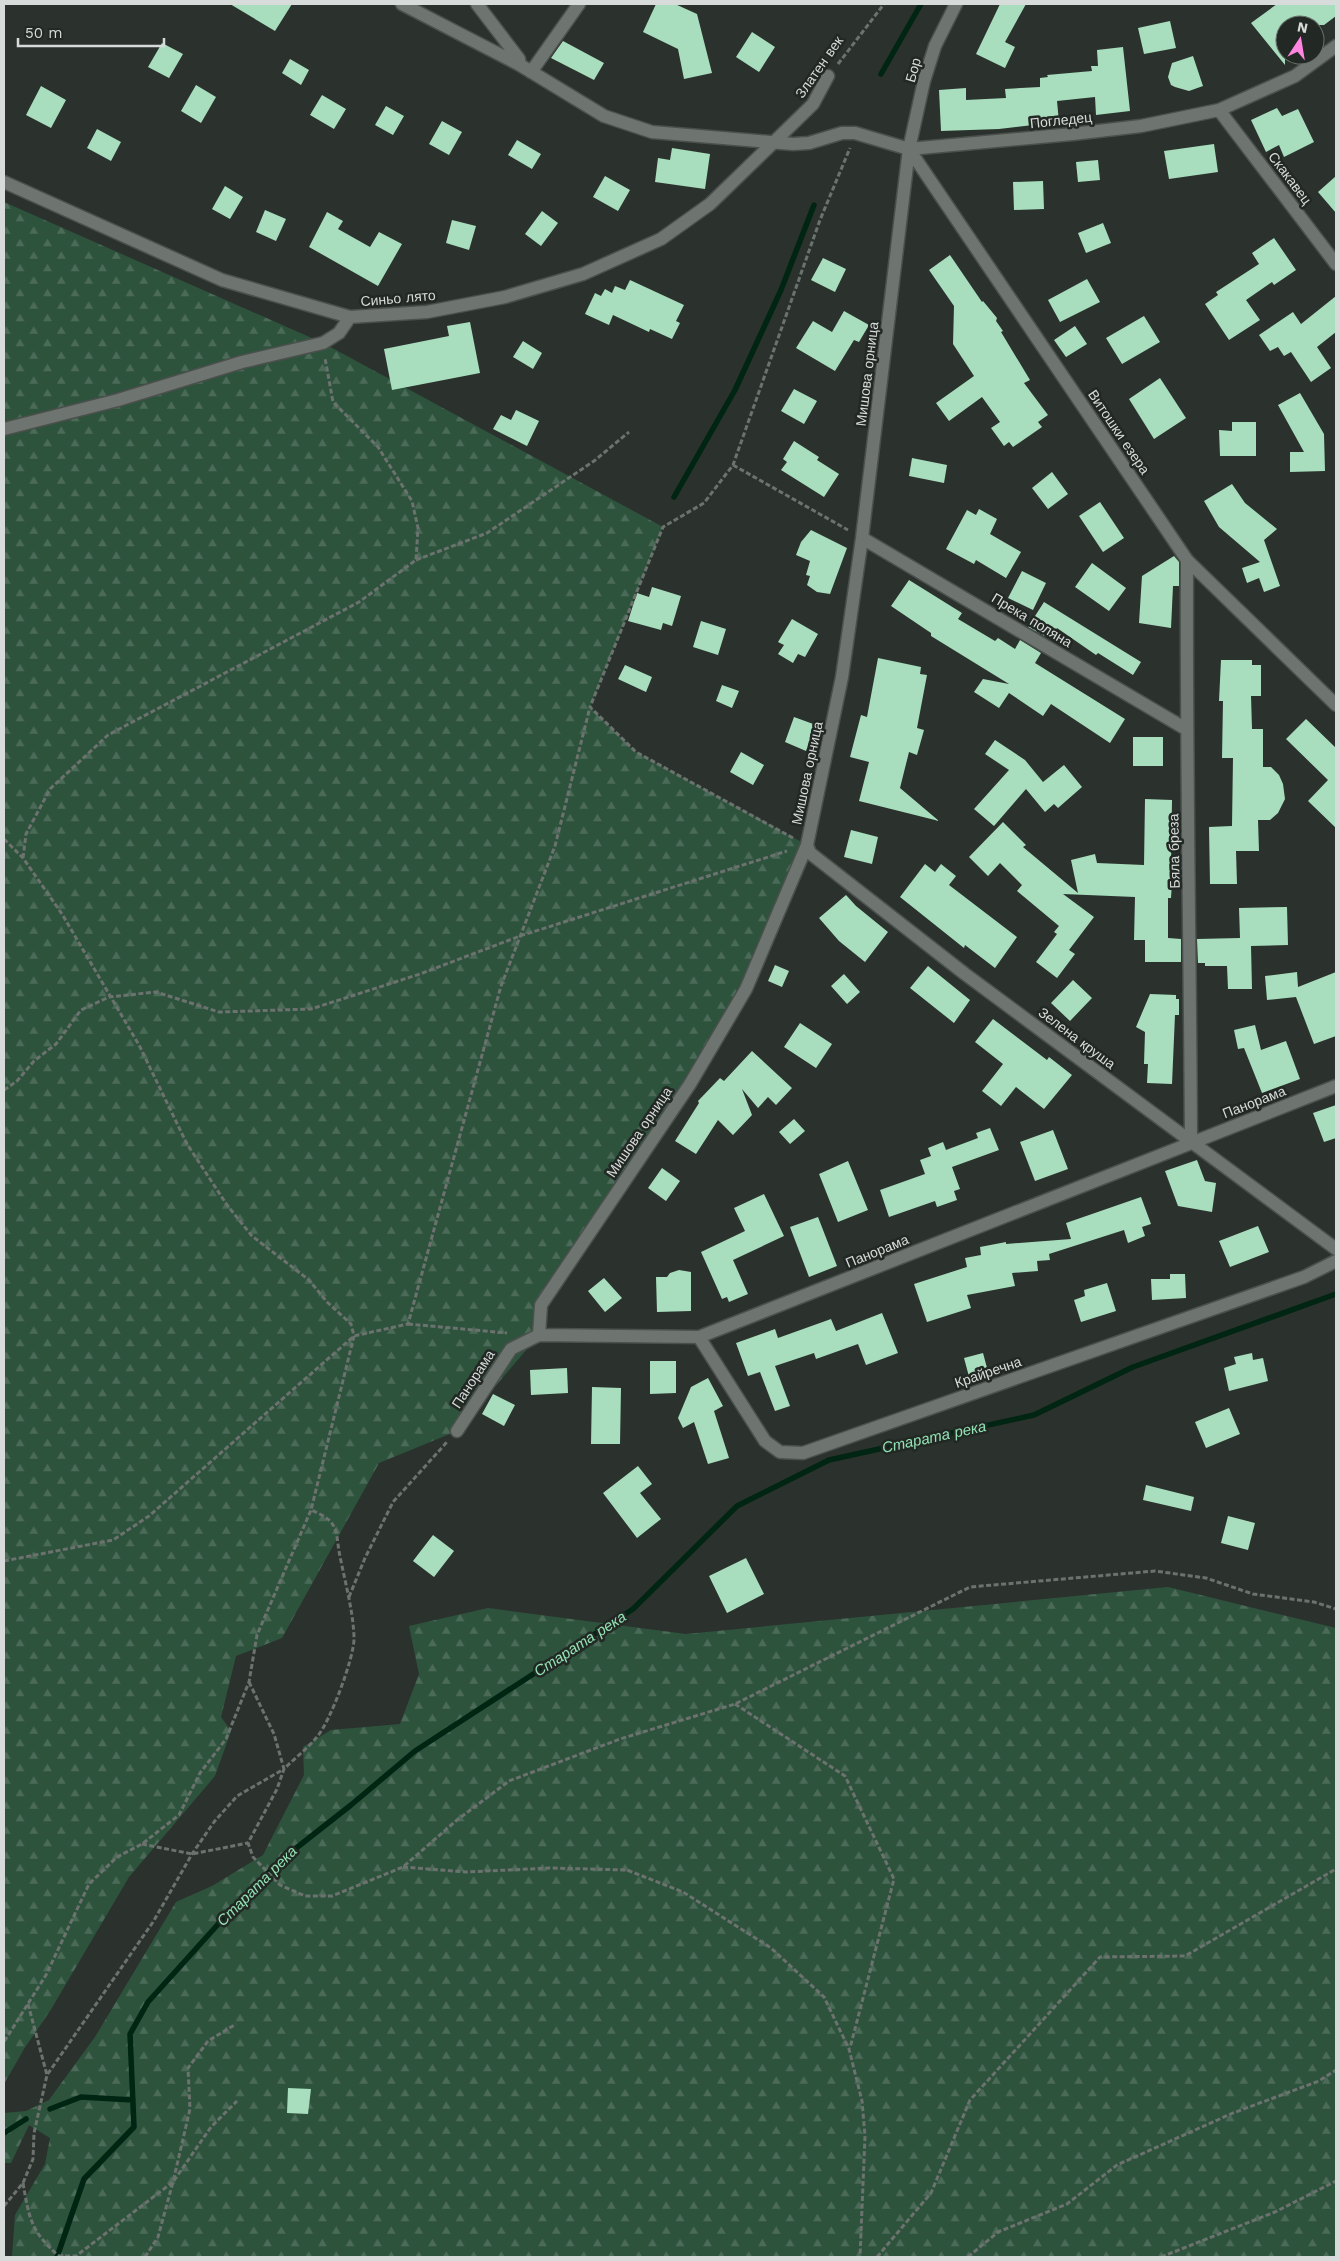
<svg xmlns="http://www.w3.org/2000/svg" width="1340" height="2261" font-family="'Work Sans',sans-serif">
  <defs>
    <pattern id="forest-firs" width="22" height="20" patternUnits="userSpaceOnUse" patternTransform="scale(1.25)"><rect width="22" height="20" fill="#2d533d"/><path d="M5 1l3.5 6h-7zM16 11l3.5 6h-7z" fill="#4b6b58"/></pattern>
  </defs>
  <rect width="100%" height="100%" fill="#2b322e"/>
  <path fill="url(#forest-firs)" d="M 4,202 L 323,343 L 663,527 L 590,707 L 636,752 L 807,845 L 746,990 L 541,1305 L 539,1335 L 457,1431 L 379,1463 L 282,1638 L 236,1656 L 221,1717 L 231,1731 L 215,1776 L 129,1877 L 50,2011 L 24,2049 L 4,2084 Z
    M 1168,1587 L 1336,1628 L 1336,2257 L 12,2257 L 15,2215 L 45,2164 L 50,2138 L 29,2125 L 11,2163 L 4,2163 L 4,2113 L 26,2111 L 49,2100 L 95,2037 L 176,1902 L 212,1886 L 263,1855 L 304,1775 L 303,1747 L 331,1730 L 400,1724 L 419,1674 L 409,1626 L 488,1608 L 686,1634 Z"/>
  <g fill="none" stroke-linecap="round" stroke-linejoin="round">
    <path stroke="#002512" stroke-width="5.5" d="M 881,74 L 921,4
      M 674,497 L 735,390 L 781,290 L 814,205
      M 50,2109 L 81,2097 L 133,2100
      M 4,2133 L 26,2119
      M 57,2257 L 84,2179 L 134,2127 L 130,2034 L 148,2002 L 230,1911 L 281,1860 L 351,1805 L 415,1751 L 633,1609 L 737,1506 L 829,1460 L 1034,1415 L 1133,1367 L 1336,1294"/>
  </g>
  <path fill="#a8debd" d="M 230,4 L 292,4 L 275,31 Z
    M 656,4 L 675,4 L 697,14 L 712,73 L 684,79 L 678,49 L 643,32 Z
    M 1000,4 L 1026,4 L 1005,42 L 1015,47 L 1005,68 L 976,54 Z
    M 1277,4 L 1336,4 L 1336,16 L 1324,25 L 1285,25 L 1285,65 L 1251,23 Z
    M 1170,21 L 1176,48 L 1144,54 L 1138,28 Z
    M 752,32 L 775,47 L 759,72 L 736,57 Z
    M 563,41 L 604,63 L 594,80 L 551,58 Z
    M 162,43 L 183,54 L 169,78 L 148,67 Z
    M 1123,47 L 1130,111 L 1096,115 L 1095,97 L 1057,101 L 1059,122 L 999,129 L 941,131 L 939,90 L 966,88 L 966,100 L 1006,98 L 1005,89 L 1040,87 L 1040,78 L 1048,77 L 1047,75 L 1092,71 L 1091,66 L 1098,66 L 1097,50 Z
    M 1193,56 L 1203,86 L 1189,91 L 1175,87 L 1171,85 L 1168,77 L 1172,63 Z
    M 290,59 L 309,70 L 301,85 L 282,73 Z
    M 196,85 L 216,97 L 201,123 L 181,111 Z
    M 41,86 L 66,100 L 51,128 L 26,115 Z
    M 322,95 L 346,109 L 334,129 L 310,115 Z
    M 386,106 L 404,116 L 393,135 L 375,125 Z
    M 1277,108 L 1282,116 L 1298,109 L 1314,142 L 1284,157 L 1279,145 L 1266,152 L 1251,120 Z
    M 442,121 L 462,132 L 449,155 L 429,144 Z
    M 97,129 L 121,142 L 111,161 L 87,148 Z
    M 517,140 L 541,154 L 532,169 L 508,155 Z
    M 1214,144 L 1218,172 L 1169,179 L 1164,151 Z
    M 672,148 L 710,154 L 705,189 L 655,182 L 658,158 L 670,160 Z
    M 1098,160 L 1100,180 L 1078,182 L 1076,162 Z
    M 605,176 L 630,190 L 618,211 L 593,197 Z
    M 1336,176 L 1336,213 L 1318,192 Z
    M 1043,181 L 1044,209 L 1014,210 L 1013,182 Z
    M 225,186 L 243,197 L 230,219 L 212,209 Z
    M 265,210 L 286,219 L 276,241 L 256,232 Z
    M 542,211 L 558,223 L 541,246 L 525,234 Z
    M 327,212 L 343,221 L 338,229 L 370,247 L 379,232 L 402,244 L 378,286 L 309,247 Z
    M 452,220 L 476,226 L 469,250 L 446,243 Z
    M 1103,223 L 1111,243 L 1086,253 L 1078,233 Z
    M 1274,238 L 1296,270 L 1274,285 L 1272,282 L 1246,300 L 1260,320 L 1229,340 L 1205,304 L 1218,295 L 1216,292 L 1259,264 L 1252,253 Z
    M 950,255 L 982,302 L 983,301 L 997,318 L 996,321 L 1003,331 L 1001,332 L 1030,380 L 1024,383 L 1048,415 L 1038,422 L 1042,427 L 1013,447 L 1009,442 L 1004,446 L 991,428 L 1000,422 L 982,397 L 949,421 L 936,403 L 974,376 L 953,344 L 954,306 L 929,270 Z
    M 823,258 L 846,269 L 835,292 L 811,280 Z
    M 1087,279 L 1100,302 L 1060,322 L 1048,300 Z
    M 630,280 L 684,305 L 676,321 L 680,323 L 672,339 L 650,329 L 649,332 L 613,315 L 609,325 L 585,314 L 595,293 L 601,296 L 605,289 L 612,293 L 615,286 L 625,290 Z
    M 1336,296 L 1336,332 L 1317,347 L 1331,368 L 1311,382 L 1291,352 L 1284,356 L 1278,347 L 1270,351 L 1259,335 L 1293,312 L 1301,324 Z
    M 844,311 L 869,325 L 859,342 L 854,340 L 835,371 L 796,348 L 813,321 L 832,332 Z
    M 1144,316 L 1160,342 L 1122,364 L 1106,338 Z
    M 470,322 L 480,373 L 392,390 L 384,349 L 449,336 L 447,326 Z
    M 1075,326 L 1087,344 L 1066,357 L 1054,340 Z
    M 523,341 L 542,353 L 533,369 L 513,357 Z
    M 1160,378 L 1186,418 L 1154,439 L 1129,399 Z
    M 794,389 L 817,401 L 804,424 L 781,411 Z
    M 1300,393 L 1324,434 L 1325,471 L 1290,472 L 1290,452 L 1304,452 L 1278,405 Z
    M 516,410 L 539,421 L 527,446 L 493,429 L 501,415 L 511,420 Z
    M 1232,422 L 1256,422 L 1256,456 L 1220,456 L 1219,430 L 1232,431 Z
    M 794,441 L 819,457 L 817,460 L 839,474 L 824,497 L 781,470 L 787,462 L 783,459 Z
    M 912,458 L 947,465 L 944,483 L 909,476 Z
    M 1052,472 L 1068,494 L 1048,509 L 1032,488 Z
    M 1232,484 L 1245,503 L 1277,529 L 1264,540 L 1280,586 L 1264,592 L 1259,578 L 1247,583 L 1242,568 L 1260,562 L 1219,527 L 1204,501 Z
    M 1100,502 L 1124,538 L 1103,552 L 1079,516 Z
    M 979,509 L 997,519 L 990,534 L 1021,552 L 1006,578 L 976,560 L 974,564 L 946,549 L 967,510 L 976,515 Z
    M 811,530 L 847,548 L 830,594 L 817,592 L 807,585 L 810,576 L 806,575 L 810,561 L 796,555 L 801,542 Z
    M 1174,556 L 1179,562 L 1179,586 L 1173,586 L 1171,628 L 1139,623 L 1142,576 Z
    M 1092,563 L 1126,588 L 1109,611 L 1075,587 Z
    M 1022,571 L 1046,583 L 1033,610 L 1008,598 Z
    M 909,580 L 962,613 L 958,619 L 995,641 L 998,638 L 1015,649 L 1020,640 L 1041,653 L 1035,663 L 1125,719 L 1110,743 L 1051,704 L 1043,716 L 1009,693 L 999,708 L 974,692 L 983,679 L 1009,684 L 931,636 L 931,633 L 891,606 Z
    M 652,587 L 681,596 L 672,626 L 663,623 L 661,630 L 628,621 L 637,593 L 649,597 Z
    M 1044,602 L 1141,662 L 1133,675 L 1098,653 L 1096,655 L 1057,628 L 1050,639 L 1028,627 Z
    M 792,619 L 818,634 L 805,657 L 798,654 L 793,663 L 778,654 L 784,645 L 778,642 Z
    M 701,621 L 726,629 L 718,655 L 693,647 Z
    M 878,658 L 921,667 L 920,674 L 927,675 L 917,728 L 924,730 L 917,755 L 909,752 L 900,788 L 939,821 L 859,801 L 869,762 L 850,757 L 861,715 L 867,717 Z
    M 1221,660 L 1252,660 L 1252,665 L 1261,665 L 1261,696 L 1251,696 L 1252,729 L 1263,729 L 1263,767 L 1271,767 L 1279,775 L 1283,784 L 1285,799 L 1278,813 L 1270,820 L 1258,820 L 1259,851 L 1236,851 L 1237,884 L 1210,884 L 1209,827 L 1232,826 L 1233,758 L 1222,758 L 1223,701 L 1219,701 Z
    M 625,665 L 652,677 L 646,692 L 618,679 Z
    M 722,685 L 739,691 L 732,708 L 716,701 Z
    M 794,717 L 816,725 L 806,751 L 785,742 Z
    M 1306,719 L 1336,748 L 1336,828 L 1308,801 L 1328,780 L 1286,739 Z
    M 1133,737 L 1163,737 L 1163,766 L 1133,766 Z
    M 995,740 L 1025,760 L 1043,782 L 1064,765 L 1082,787 L 1058,808 L 1054,804 L 1045,812 L 1026,789 L 994,826 L 974,809 L 1009,770 L 985,754 Z
    M 741,752 L 764,765 L 753,785 L 730,772 Z
    M 1145,799 L 1172,800 L 1171,866 L 1173,866 L 1171,898 L 1168,898 L 1168,938 L 1181,939 L 1181,962 L 1145,962 L 1145,940 L 1134,940 L 1135,897 L 1063,894 L 1094,917 L 1069,950 L 1075,954 L 1057,978 L 1036,962 L 1057,934 L 1054,932 L 1059,926 L 1017,891 L 1022,885 L 1000,863 L 988,876 L 969,857 L 1003,822 L 1026,845 L 1023,847 L 1078,893 L 1071,860 L 1095,854 L 1097,863 L 1144,865 Z
    M 851,830 L 878,837 L 872,864 L 844,857 Z
    M 925,864 L 935,872 L 941,864 L 956,876 L 949,885 L 1017,937 L 995,968 L 965,945 L 964,948 L 900,897 Z
    M 846,895 L 856,906 L 888,932 L 865,962 L 839,941 L 819,918 Z
    M 1287,907 L 1288,945 L 1251,946 L 1252,989 L 1228,989 L 1227,966 L 1205,966 L 1205,963 L 1198,963 L 1197,939 L 1240,938 L 1239,908 Z
    M 775,965 L 789,971 L 782,987 L 768,981 Z
    M 928,966 L 970,1000 L 954,1023 L 910,988 Z
    M 1297,972 L 1298,987 L 1336,972 L 1336,1036 L 1314,1044 L 1296,997 L 1267,1000 L 1265,976 Z
    M 844,974 L 860,992 L 847,1004 L 831,986 Z
    M 1073,980 L 1092,998 L 1070,1021 L 1051,1003 Z
    M 1150,994 L 1176,995 L 1176,999 L 1179,999 L 1179,1015 L 1175,1015 L 1172,1084 L 1147,1083 L 1148,1064 L 1144,1064 L 1145,1032 L 1136,1027 Z
    M 993,1019 L 1047,1060 L 1049,1057 L 1072,1075 L 1044,1109 L 1016,1087 L 1001,1106 L 982,1091 L 1003,1064 L 975,1042 Z
    M 800,1023 L 832,1044 L 816,1068 L 784,1047 Z
    M 1255,1025 L 1261,1050 L 1286,1041 L 1300,1079 L 1262,1093 L 1244,1048 L 1238,1049 L 1234,1030 Z
    M 752,1051 L 792,1088 L 776,1105 L 768,1097 L 758,1108 L 742,1089 L 752,1115 L 733,1135 L 718,1120 L 696,1154 L 675,1141 L 699,1103 L 698,1101 L 720,1078 L 724,1081 Z
    M 1336,1105 L 1336,1138 L 1324,1142 L 1313,1113 Z
    M 794,1119 L 805,1131 L 790,1144 L 779,1132 Z
    M 990,1128 L 999,1150 L 952,1167 L 960,1189 L 954,1191 L 957,1200 L 937,1207 L 935,1201 L 889,1217 L 880,1190 L 925,1174 L 920,1160 L 931,1156 L 928,1148 L 943,1142 L 946,1150 L 978,1138 L 976,1133 Z
    M 1053,1130 L 1068,1169 L 1035,1181 L 1020,1142 Z
    M 1197,1160 L 1205,1181 L 1216,1183 L 1212,1212 L 1178,1206 L 1165,1171 Z
    M 848,1161 L 868,1210 L 838,1222 L 819,1174 Z
    M 662,1168 L 680,1181 L 666,1201 L 648,1188 Z
    M 764,1194 L 784,1236 L 733,1260 L 748,1294 L 729,1302 L 727,1297 L 722,1299 L 701,1252 L 745,1231 L 734,1208 Z
    M 1141,1197 L 1151,1224 L 1142,1227 L 1145,1236 L 1128,1243 L 1124,1230 L 1049,1254 L 1050,1260 L 1037,1261 L 1038,1271 L 1012,1273 L 1015,1286 L 967,1295 L 971,1308 L 927,1322 L 914,1284 L 967,1267 L 965,1258 L 981,1255 L 980,1247 L 1006,1242 L 1006,1244 L 1071,1239 L 1066,1223 Z
    M 818,1217 L 837,1266 L 809,1277 L 790,1227 Z
    M 1258,1226 L 1269,1252 L 1230,1267 L 1219,1241 Z
    M 679,1270 L 691,1272 L 691,1311 L 657,1312 L 656,1277 L 667,1277 L 670,1273 Z
    M 1170,1274 L 1185,1274 L 1186,1298 L 1152,1300 L 1151,1279 L 1170,1279 Z
    M 604,1278 L 622,1298 L 605,1312 L 588,1291 Z
    M 1107,1283 L 1116,1311 L 1081,1322 L 1074,1300 L 1085,1296 L 1084,1290 Z
    M 882,1313 L 898,1353 L 866,1365 L 858,1344 L 816,1359 L 814,1353 L 775,1366 L 790,1406 L 775,1411 L 760,1372 L 748,1376 L 736,1343 L 775,1329 L 778,1338 L 831,1319 L 836,1331 Z
    M 983,1353 L 990,1379 L 971,1384 L 964,1358 Z
    M 1252,1353 L 1253,1360 L 1263,1358 L 1268,1381 L 1229,1391 L 1224,1368 L 1236,1364 L 1234,1357 Z
    M 650,1361 L 676,1361 L 676,1393 L 650,1394 Z
    M 567,1368 L 568,1393 L 531,1395 L 530,1370 Z
    M 708,1378 L 723,1406 L 714,1411 L 729,1458 L 708,1464 L 694,1422 L 683,1428 L 678,1418 L 691,1387 Z
    M 592,1387 L 621,1388 L 620,1444 L 591,1444 Z
    M 493,1394 L 515,1405 L 504,1426 L 482,1414 Z
    M 1229,1408 L 1240,1434 L 1206,1448 L 1195,1422 Z
    M 638,1466 L 652,1484 L 640,1493 L 661,1519 L 637,1538 L 603,1493 Z
    M 1146,1485 L 1194,1497 L 1191,1511 L 1143,1500 Z
    M 1228,1516 L 1255,1523 L 1248,1550 L 1221,1543 Z
    M 433,1535 L 454,1551 L 434,1577 L 413,1561 Z
    M 746,1558 L 764,1594 L 727,1613 L 709,1576 Z
    M 288,2088 L 311,2089 L 308,2114 L 287,2113 Z"/>
  <g fill="none" stroke-linecap="round" stroke-linejoin="round">
    <g stroke="#4b504d" stroke-width="15">
      <path id="minor" d="M 402,4 L 520,65 L 604,116 L 652,132 L 793,144 L 809,143 L 842,133 L 855,133 L 909,149 L 1073,134 L 1141,126 L 1219,110 L 1295,76 L 1336,46
        M 477,4 L 519,59 L 520,65
        M 531,72 L 579,4
        M 1219,110 L 1336,264
        M 909,149 L 1187,560 L 1336,705
        M 4,182 L 222,280 L 350,317 L 427,312 L 505,297 L 583,274 L 661,239 L 710,204 L 773,143 L 813,104 L 828,76
        M 4,429 L 118,400 L 242,362 L 323,343 L 339,333 L 350,317
        M 862,538 L 1186,729
        M 1187,560 C 1186,754 1190,948 1191,1142
        M 807,845 L 810,853 L 965,974 L 1336,1249
        M 539,1335 L 541,1305 L 690,1084 L 746,989 L 807,845 L 842,677 L 862,538 L 909,149 L 924,81 L 935,46 L 956,4
        M 699,1337 L 765,1441 L 780,1452 L 803,1453 L 1304,1277 L 1336,1261
        M 457,1431 L 511,1349 L 539,1335 L 699,1337 L 1336,1086"/>
    </g>
    <path stroke="#6c726e" stroke-width="3" stroke-dasharray="5 2.5" stroke-linecap="butt" d="M 838,64 L 884,4
      M 733,465 L 848,530
      M 416,560 L 487,533 L 594,461 L 629,432
      M 793,838 L 636,752 L 590,707 L 663,527 L 704,503 L 733,465 L 820,220 L 850,148
      M 4,839 L 23,858 L 62,914 L 139,1045 L 187,1144 L 227,1205 L 252,1236 L 309,1280 L 327,1302 L 351,1324 L 354,1336 L 311,1510 L 257,1635 L 249,1682 L 226,1739 L 200,1773 L 179,1815 L 142,1844 L 117,1857 L 89,1884 L 46,1975 L 4,2042
      M 23,858 L 26,834 L 50,789 L 108,735 L 359,602 L 416,560 L 418,528 L 412,501 L 378,447 L 333,402 L 325,358
      M 4,1090 L 17,1081 L 34,1061 L 56,1044 L 81,1010 L 109,997 L 156,992 L 219,1012 L 311,1009 L 420,974 L 520,936 L 787,851
      M 408,1324 L 507,1333
      M 4,1561 L 113,1540 L 149,1516 L 354,1336 L 408,1324 L 501,986 L 555,846 L 590,707
      M 349,1597 L 365,1558 L 393,1502 L 447,1442
      M 249,1682 L 274,1734 L 284,1769 C 295,1758 308,1748 317,1737 C 330,1722 355,1656 354,1637 C 353,1611 346,1586 341,1561 C 334,1533 343,1523 311,1510
      M 735,1704 L 845,1776 L 894,1879 L 850,2048
      M 142,1844 L 192,1854 L 248,1843
      M 403,1867 L 466,1872 L 550,1868 L 627,1870 L 683,1892 L 771,1948 L 824,1997 L 849,2049 L 862,2101 L 865,2136 L 860,2257
      M 28,2004 L 47,2075
      M 23,2183 C 29,2218 31,2232 59,2256 L 76,2256 L 173,2182 L 190,2109 L 188,2068 L 208,2041 L 236,2024
      M 4,2206 L 23,2183 L 33,2159 L 34,2133 L 47,2075 L 153,1922 L 192,1854 L 214,1822 L 237,1796 L 284,1769 L 277,1789 L 248,1843 L 253,1857 L 280,1885 L 305,1896 L 332,1896 L 403,1867 L 457,1820 L 509,1781 L 620,1739 L 735,1704 L 970,1587 L 1155,1571 L 1206,1578 L 1253,1594 L 1314,1602 L 1336,1609
      M 145,2257 L 158,2237 L 173,2182 L 211,2127 L 237,2101
      M 877,2257 L 931,2193 L 970,2100 L 1100,1957 L 1185,1956 L 1336,1869
      M 968,2257 L 998,2232 L 1067,2204 L 1117,2165 L 1233,2113 L 1319,2081 L 1336,2070
      M 1161,2257 L 1275,2212 L 1336,2181"/>
    <use href="#minor" stroke="#6e7570" stroke-width="12"/>
  </g>
  <g text-anchor="middle" dominant-baseline="central" stroke-width="5" stroke-linejoin="round" paint-order="stroke">
    <g font-size="14" fill="#d7dbd9" stroke="#222824">
      <text transform="translate(819 67) rotate(-55)">Златен век</text>
      <text transform="translate(913 70) rotate(-74)">Бор</text>
      <text transform="translate(1061 120) rotate(-6)">Погледец</text>
      <text transform="translate(1290 178) rotate(53)">Скакавец</text>
      <text transform="translate(398 298) rotate(-5)">Синьо лято</text>
      <text transform="translate(867 374) rotate(-83)">Мишова орница</text>
      <text transform="translate(1119 432) rotate(56)">Витошки езера</text>
      <text transform="translate(1032 620) rotate(31)">Прека поляна</text>
      <text transform="translate(807 773) rotate(-78)">Мишова орница</text>
      <text transform="translate(1174 851) rotate(-91)">Бяла бреза</text>
      <text transform="translate(1077 1038) rotate(37)">Зелена круша</text>
      <text transform="translate(1254 1102) rotate(-21)">Панорама</text>
      <text transform="translate(639 1132) rotate(-56)">Мишова орница</text>
      <text transform="translate(877 1251) rotate(-22)">Панорама</text>
      <text transform="translate(988 1372) rotate(-19)">Крайречна</text>
      <text transform="translate(473 1379) rotate(-57)">Панорама</text>
    </g>
    <g font-size="15" font-style="italic" fill="#93e2b4" stroke="#222824">
      <text transform="translate(934 1437) rotate(-12)">Старата река</text>
      <text transform="translate(580 1644) rotate(-33)">Старата река</text>
      <text transform="translate(257 1886) rotate(-45)">Старата река</text>
    </g>
  </g>
  <rect width="1340" height="2261" fill="none" stroke="#d7dbd9" stroke-width="10"/>
  <g transform="translate(1300 40) rotate(12)"><circle r="24" fill="#222824" stroke="#6a706c"/>
  <path d="M0-4L9 19L0 12L-9 19Z" fill="#fe85e0"/>
  <text y="-8" font-size="14" font-weight="bold" text-anchor="middle" fill="#d7dbd9">N</text>
  </g>
  <path d="M18 38v8h146v-8" fill="none" stroke="#d7dbd9" stroke-width="2.5"/>
  <text x="25" y="38" font-size="15" fill="#d7dbd9" stroke="#222824" stroke-width="4" paint-order="stroke">50 m</text>
</svg>
